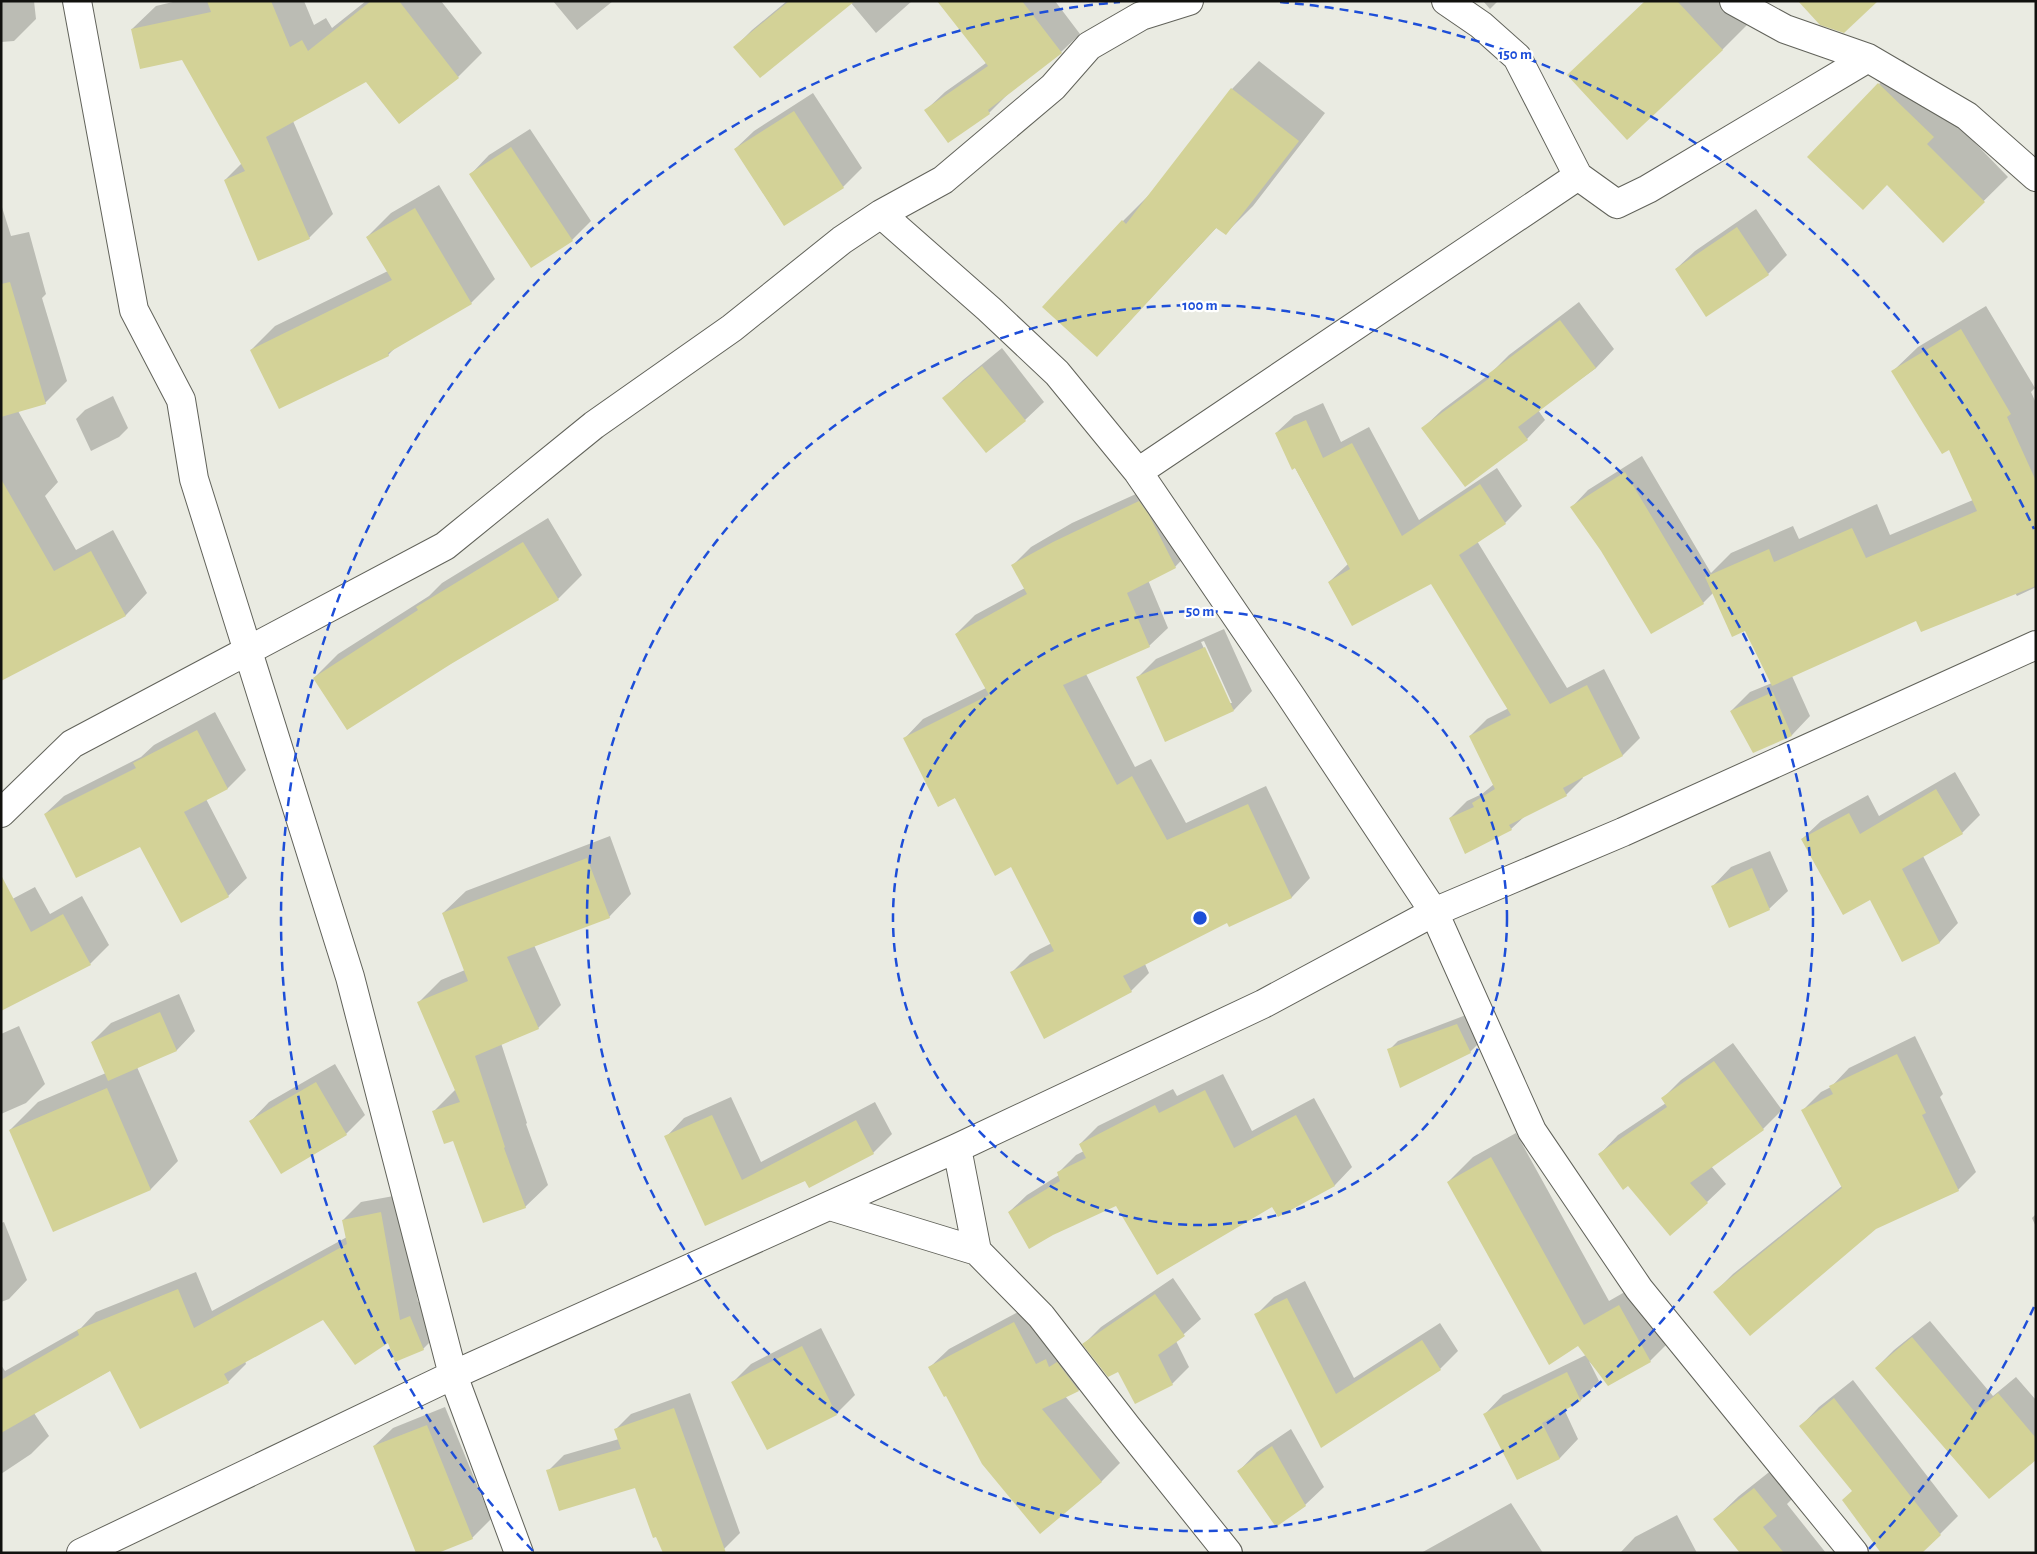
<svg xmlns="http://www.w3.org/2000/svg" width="2037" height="1554" font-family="'Alegreya Sans',sans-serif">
  <rect width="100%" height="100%" fill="#eaebe2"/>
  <path fill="#0003" fill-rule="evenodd" d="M 1,1 L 34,1 L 36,19 L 14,41 L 1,42 Z
    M 177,1 L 304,1 L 314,25 L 326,18 L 332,28 L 366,1 L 441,1 L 482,53 L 458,77 L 400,123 L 366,80 L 293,121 L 333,214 L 309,238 L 225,180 L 242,163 L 183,58 L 132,29 L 156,6 Z
    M 553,1 L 613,1 L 577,30 Z
    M 787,1 L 912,1 L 876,33 L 851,3 L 735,47 L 752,30 Z
    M 959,1 L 1055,1 L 1080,34 L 1061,52 L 1008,94 L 989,113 L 926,110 L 945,92 L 986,63 Z
    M 1483,1 L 1498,1 L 1490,9 Z
    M 1645,1 L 1730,1 L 1750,22 L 1722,50 Z
    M 1903,60 L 1958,112 L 1951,118 L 2008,177 L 1943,241 L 1879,84 Z
    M 1259,61 L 1325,113 L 1253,206 L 1226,233 L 1217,227 L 1097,356 L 1123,221 L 1150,194 L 1232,89 Z
    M 813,93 L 862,168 L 843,187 L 784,225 L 735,149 L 754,131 Z
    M 530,129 L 591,221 L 572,240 L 532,266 L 471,174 L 489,155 Z
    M 439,185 L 495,279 L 471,303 L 397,346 L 388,355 L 251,350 L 275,326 L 388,271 L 367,237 L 391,213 Z
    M 1,204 L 11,236 L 29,232 L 46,294 L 42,298 L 67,381 L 45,403 L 18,411 L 58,482 L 45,496 L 76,550 L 113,530 L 147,593 L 126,615 L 1,680 Z
    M 1756,209 L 1787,255 L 1768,274 L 1676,269 L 1695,251 Z
    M 1579,302 L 1614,349 L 1596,368 L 1538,410 L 1545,420 L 1527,439 L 1423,428 L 1442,410 L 1491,373 L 1509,355 Z
    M 1986,306 L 2035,388 L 2031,392 L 2036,403 L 2036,587 L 2017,596 L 2015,593 L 1917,619 L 1792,676 L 1810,716 L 1792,735 L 1754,751 L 1731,711 L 1750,692 L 1772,683 L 1746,629 L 1714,592 L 1703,603 L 1602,551 L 1572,507 L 1588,490 L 1642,456 L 1711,573 L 1731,553 L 1793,526 L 1799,539 L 1877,504 L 1890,535 L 1973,500 L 1950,448 L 1893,371 L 1918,347 Z
    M 1002,348 L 1044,402 L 1025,420 L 944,398 L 963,380 Z
    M 113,396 L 128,428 L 119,437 L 91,451 L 76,419 L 85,410 Z
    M 1323,403 L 1341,442 L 1369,427 L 1419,520 L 1497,468 L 1522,506 L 1505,523 L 1477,541 L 1567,688 L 1604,669 L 1640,738 L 1623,755 L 1582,776 L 1583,778 L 1566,795 L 1525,816 L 1511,829 L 1450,818 L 1467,801 L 1482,794 L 1494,784 L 1470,736 L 1487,719 L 1509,708 L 1432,582 L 1329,582 L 1348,564 L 1276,433 L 1294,416 Z
    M 1158,484 L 1193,548 L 1175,567 L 1148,580 L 1168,628 L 1149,646 L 1086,674 L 1135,767 L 1151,759 L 1186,823 L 1266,786 L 1310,878 L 1292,897 L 1230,925 L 1228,921 L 1145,964 L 1149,973 L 1131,991 L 1012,972 L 1030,954 L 1052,943 L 1012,866 L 905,738 L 923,719 L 986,688 L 956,634 L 975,615 L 1025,588 L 1013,565 L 1031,547 L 1072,523 Z
    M 548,518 L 582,575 L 558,599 L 314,678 L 338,654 L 429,596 L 442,583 Z
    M 1224,629 L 1252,691 L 1234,710 L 1137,678 L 1156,659 ZM 1204,641 L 1232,703 L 1229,703 L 1201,642 Z
    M 215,712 L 246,770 L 228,788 L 206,799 L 247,878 L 228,896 L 140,845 L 45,814 L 64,796 L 141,757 L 154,745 Z
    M 1955,772 L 1980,815 L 1962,833 L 1923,856 L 1958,923 L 1940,942 L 1902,961 L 1871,898 L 1802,839 L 1821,821 L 1868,795 L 1879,816 Z
    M 610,836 L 631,894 L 609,917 L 534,945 L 561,1005 L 538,1028 L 501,1043 L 527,1123 L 526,1124 L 548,1185 L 525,1207 L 454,1140 L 433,1112 L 456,1089 L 418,1003 L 441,980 L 465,970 L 443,913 L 466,891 Z
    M 1770,851 L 1788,891 L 1769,909 L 1713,886 L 1731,867 Z
    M 35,887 L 50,914 L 82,896 L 109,945 L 90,964 L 22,999 L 1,905 Z
    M 179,994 L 195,1031 L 177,1050 L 137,1067 L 178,1161 L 151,1189 L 54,1230 L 10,1130 L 38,1102 L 106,1073 L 92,1042 L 111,1023 Z
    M 1466,1015 L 1479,1043 L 1470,1052 L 1389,1050 L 1398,1041 Z
    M 19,1026 L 45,1084 L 26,1103 L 1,1114 L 1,1034 Z
    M 1915,1036 L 1943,1094 L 1940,1097 L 1976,1172 L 1958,1190 L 1715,1292 L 1733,1274 L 1842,1186 L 1803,1110 L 1821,1092 L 1831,1087 L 1849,1068 Z
    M 1733,1043 L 1782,1110 L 1763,1129 L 1711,1166 L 1726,1184 L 1707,1202 L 1628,1185 L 1600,1154 L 1618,1135 L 1666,1103 L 1663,1098 L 1681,1080 Z
    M 335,1064 L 365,1115 L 346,1134 L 251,1121 L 269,1102 Z
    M 1223,1074 L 1252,1131 L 1314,1098 L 1352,1167 L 1335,1185 L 1278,1216 L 1272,1205 L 1117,1204 L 1009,1212 L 1027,1195 L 1059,1175 L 1058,1173 L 1076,1155 L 1084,1151 L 1080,1144 L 1098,1126 L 1173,1089 L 1177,1096 Z
    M 731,1097 L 761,1162 L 875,1102 L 892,1134 L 873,1153 L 806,1180 L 706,1224 L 666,1137 L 684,1118 Z
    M 1516,1133 L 1609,1301 L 1644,1281 L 1675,1336 L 1650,1361 L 1609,1384 L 1589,1361 L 1599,1381 L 1581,1400 L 1564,1409 L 1578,1439 L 1560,1458 L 1518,1479 L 1485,1414 L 1503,1395 L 1586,1355 L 1448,1182 L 1473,1157 Z
    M 399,1195 L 418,1302 L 429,1299 L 441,1331 L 423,1349 L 388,1341 L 324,1318 L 245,1361 L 246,1364 L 228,1382 L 141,1427 L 111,1370 L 34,1413 L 49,1436 L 31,1454 L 1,1474 L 1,1365 L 5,1371 L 81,1328 L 96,1312 L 196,1272 L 212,1311 L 347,1237 L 343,1220 L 361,1202 Z
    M 2036,1214 L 2036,1227 L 2032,1218 Z
    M 4,1222 L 27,1280 L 9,1299 L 1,1302 L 1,1223 Z
    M 1173,1278 L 1201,1319 L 1176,1341 L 1189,1367 L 1172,1384 L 1119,1370 L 1084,1344 L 1101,1327 Z
    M 1305,1281 L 1354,1378 L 1440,1323 L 1458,1351 L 1440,1369 L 1322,1446 L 1256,1315 L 1274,1297 Z
    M 1033,1304 L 1097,1371 L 1079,1390 L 1065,1396 L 1120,1463 L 1102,1481 L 1040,1533 L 930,1367 L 949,1349 Z
    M 1930,1321 L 1993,1396 L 2016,1377 L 2036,1400 L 2036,1458 L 1876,1368 L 1894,1350 Z
    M 821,1328 L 855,1395 L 836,1414 L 733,1382 L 751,1364 Z
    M 1853,1380 L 1958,1516 L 1940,1534 L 1853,1491 L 1801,1426 L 1819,1407 Z
    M 690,1393 L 740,1533 L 724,1549 L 636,1486 L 548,1471 L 564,1455 L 619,1439 L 615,1430 L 631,1414 Z
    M 445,1407 L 491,1519 L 472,1538 L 374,1446 L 393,1428 Z
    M 1291,1429 L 1324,1487 L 1305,1505 L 1239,1471 L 1257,1452 Z
    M 1778,1465 L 1799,1492 L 1787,1504 L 1826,1553 L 1741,1553 L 1715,1519 L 1739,1496 Z
    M 1511,1503 L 1543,1553 L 1421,1553 Z
    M 1677,1515 L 1697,1553 L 1620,1553 L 1635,1537 Z"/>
  <path fill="#d3d297" d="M 207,1 L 271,1 L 290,47 L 302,40 L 308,51 L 371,1 L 399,1 L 459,78 L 399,124 L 366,82 L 266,137 L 310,239 L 258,261 L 224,180 L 245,171 L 182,60 L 140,69 L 131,29 L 211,12 Z
    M 789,1 L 855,1 L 760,78 L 733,47 Z
    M 937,1 L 1022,1 L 1062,53 L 988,110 L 990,114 L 948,143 L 924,110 L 988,66 Z
    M 1645,1 L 1677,1 L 1723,50 L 1627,140 L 1567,75 Z
    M 1798,1 L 1878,1 L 1844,33 L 1820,25 Z
    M 1878,83 L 1934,137 L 1927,144 L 1985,202 L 1943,243 L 1887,185 L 1863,210 L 1807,157 Z
    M 1231,88 L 1299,141 L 1226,235 L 1216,228 L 1097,357 L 1042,307 L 1122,220 L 1126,224 Z
    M 794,111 L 844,188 L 784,226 L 734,149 Z
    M 511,147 L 573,241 L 531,268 L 469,174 Z
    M 415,208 L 472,304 L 388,353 L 389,356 L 279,409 L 250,350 L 392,280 L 366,237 Z
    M 1737,227 L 1769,275 L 1706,317 L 1675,269 Z
    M 10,282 L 46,404 L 1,417 L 1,284 Z
    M 1560,320 L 1596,368 L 1518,427 L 1528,440 L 1465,487 L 1421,428 L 1491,377 L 1488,374 Z
    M 1961,329 L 2011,414 L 2007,417 L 2036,481 L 2036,586 L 1921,632 L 1916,621 L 1772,686 L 1745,631 L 1732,637 L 1705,577 L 1769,549 L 1774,562 L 1852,528 L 1866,558 L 1977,511 L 1949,450 L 1942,454 L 1891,371 Z
    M 982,366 L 1026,421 L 986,453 L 942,398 Z
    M 1306,420 L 1323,458 L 1352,443 L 1402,536 L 1480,484 L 1506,524 L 1459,555 L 1550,704 L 1587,685 L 1623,756 L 1563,788 L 1567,796 L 1509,825 L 1512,830 L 1465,854 L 1449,818 L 1474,807 L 1472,803 L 1495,789 L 1469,736 L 1511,715 L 1431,584 L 1352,626 L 1328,582 L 1350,569 L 1295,468 L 1292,470 L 1275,433 Z
    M 1625,472 L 1704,604 L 1651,634 L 1601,551 L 1570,507 Z
    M 1,479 L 54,571 L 91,551 L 126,616 L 1,681 Z
    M 1139,501 L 1149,515 L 1176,568 L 1127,593 L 1150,647 L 1063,685 L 1117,785 L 1132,776 L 1167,840 L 1248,804 L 1292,898 L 1229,927 L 1227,923 L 1123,976 L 1132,992 L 1044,1039 L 1010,972 L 1054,951 L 1011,867 L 995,876 L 955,798 L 938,807 L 903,738 L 989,695 L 955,634 L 1027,594 L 1011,565 L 1053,542 Z
    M 523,542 L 559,600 L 451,664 L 347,730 L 313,678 L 418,610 L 416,607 Z
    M 1205,647 L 1234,711 L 1165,742 L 1136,677 Z
    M 1773,692 L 1792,736 L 1753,753 L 1730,711 Z
    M 197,730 L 228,789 L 184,812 L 229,897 L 181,923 L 140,847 L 76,878 L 44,814 L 136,768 L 133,763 Z
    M 1936,789 L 1963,834 L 1902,869 L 1940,943 L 1902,962 L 1870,900 L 1843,915 L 1801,839 L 1849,813 L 1860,834 Z
    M 587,858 L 610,918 L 507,957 L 539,1029 L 475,1056 L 505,1147 L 504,1148 L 526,1208 L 483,1223 L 453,1141 L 444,1144 L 432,1111 L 460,1102 L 417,1002 L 468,981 L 442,913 Z
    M 1752,868 L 1770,910 L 1729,928 L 1711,886 Z
    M 1,875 L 31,932 L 63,914 L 91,965 L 1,1011 Z
    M 160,1012 L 177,1051 L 108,1081 L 91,1042 Z
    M 1457,1024 L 1471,1053 L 1400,1088 L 1387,1049 Z
    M 1897,1054 L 1926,1113 L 1922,1115 L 1959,1191 L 1876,1229 L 1750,1336 L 1713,1292 L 1842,1188 L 1801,1110 L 1833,1094 L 1829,1086 Z
    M 1714,1061 L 1764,1130 L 1690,1183 L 1708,1203 L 1670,1236 L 1628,1186 L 1623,1190 L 1598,1154 L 1667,1107 L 1661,1098 Z
    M 316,1082 L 347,1135 L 281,1174 L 249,1121 Z
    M 107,1088 L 151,1190 L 53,1232 L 9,1130 Z
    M 1205,1090 L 1234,1148 L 1296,1115 L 1335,1186 L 1278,1217 L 1272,1207 L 1157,1275 L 1116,1206 L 1053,1235 L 1029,1249 L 1008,1212 L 1060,1181 L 1057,1172 L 1086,1158 L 1079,1144 L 1155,1105 L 1159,1113 Z
    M 712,1115 L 742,1180 L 856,1120 L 874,1154 L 809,1188 L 805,1181 L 705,1226 L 664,1136 Z
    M 1491,1157 L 1584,1325 L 1619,1305 L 1651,1362 L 1608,1386 L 1578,1346 L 1549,1365 L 1447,1182 Z
    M 381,1212 L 400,1320 L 410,1316 L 424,1350 L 395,1362 L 388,1343 L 355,1365 L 323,1320 L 224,1374 L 229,1383 L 140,1429 L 110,1371 L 1,1433 L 1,1380 L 79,1335 L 77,1330 L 178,1289 L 194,1328 L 347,1244 L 342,1220 Z
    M 1155,1294 L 1185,1336 L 1158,1355 L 1173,1385 L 1135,1404 L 1118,1372 L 1108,1377 L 1082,1344 Z
    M 1287,1298 L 1336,1394 L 1422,1340 L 1441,1370 L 1321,1448 L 1254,1314 Z
    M 1014,1322 L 1036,1364 L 1046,1359 L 1049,1367 L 1057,1362 L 1079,1391 L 1042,1409 L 1102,1482 L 1040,1534 L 982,1464 L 946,1396 L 944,1397 L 928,1367 Z
    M 1912,1337 L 1975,1412 L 1998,1393 L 2036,1438 L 2036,1460 L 1989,1499 L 1875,1368 Z
    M 802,1346 L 837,1415 L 767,1450 L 731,1382 Z
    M 1567,1372 L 1581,1401 L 1542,1423 L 1560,1459 L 1517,1480 L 1483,1414 Z
    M 1834,1398 L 1941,1535 L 1922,1553 L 1881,1553 L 1842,1500 L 1852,1491 L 1799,1426 Z
    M 674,1408 L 726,1553 L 663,1553 L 656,1537 L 653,1538 L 635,1488 L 559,1511 L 546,1470 L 621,1449 L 614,1429 Z
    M 427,1425 L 473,1539 L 438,1553 L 416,1553 L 373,1446 Z
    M 1272,1446 L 1306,1506 L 1276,1527 L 1237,1471 Z
    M 1754,1488 L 1777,1516 L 1763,1527 L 1784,1553 L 1740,1553 L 1713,1519 Z"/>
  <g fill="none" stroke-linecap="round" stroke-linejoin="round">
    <g stroke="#61625a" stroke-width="30">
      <path id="minor" d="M 77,1 L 134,310 L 181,400 L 194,479 L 350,977 L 453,1375 L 519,1553
        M 1446,1 L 1481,25 L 1517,57 L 1578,176
        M 1734,1 L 1785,29 L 1868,58 L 1967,116 L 2036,177
        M 881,214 L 943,180 L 1053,87 L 1089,46 L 1141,16 L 1189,1
        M 1138,472 L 1578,176 L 1617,204 L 1648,189 L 1868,58
        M 1,813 L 72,744 L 445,546 L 594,425 L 732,328 L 842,240 L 881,214 L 989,309 L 1057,373 L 1138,472 L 1290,695 L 1434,912 L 1532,1131 L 1639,1289 L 1854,1553
        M 957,1148 L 977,1251 L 1041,1316 L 1127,1427 L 1228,1553
        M 830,1206 L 977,1251
        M 81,1553 L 453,1375 L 957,1148 L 1263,1004 L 1434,912 L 1623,832 L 2036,645"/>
    </g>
    <use href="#minor" stroke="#fff" stroke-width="28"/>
  </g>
  <g fill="none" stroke="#1d4ed8" stroke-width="2.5" stroke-dasharray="9 6">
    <circle cx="1200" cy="918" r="307"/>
    <circle cx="1200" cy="918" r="613"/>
    <path d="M2034 1307A920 920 0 0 1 1867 1551M533 1551A920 920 0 0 1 1120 2M1280 2A920 920 0 0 1 2034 529"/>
  </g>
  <circle cx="1200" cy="918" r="8" fill="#1d4ed8" stroke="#fffffe" stroke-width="2.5"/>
  <g font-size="15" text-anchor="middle" font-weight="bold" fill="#1d4ed8" stroke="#fffffe" stroke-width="4.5" stroke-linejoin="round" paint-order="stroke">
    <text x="1515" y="59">150 m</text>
    <text x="1200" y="310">100 m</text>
    <text x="1200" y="616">50 m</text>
  </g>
  <rect width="2037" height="1554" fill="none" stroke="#11110e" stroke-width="5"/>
</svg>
